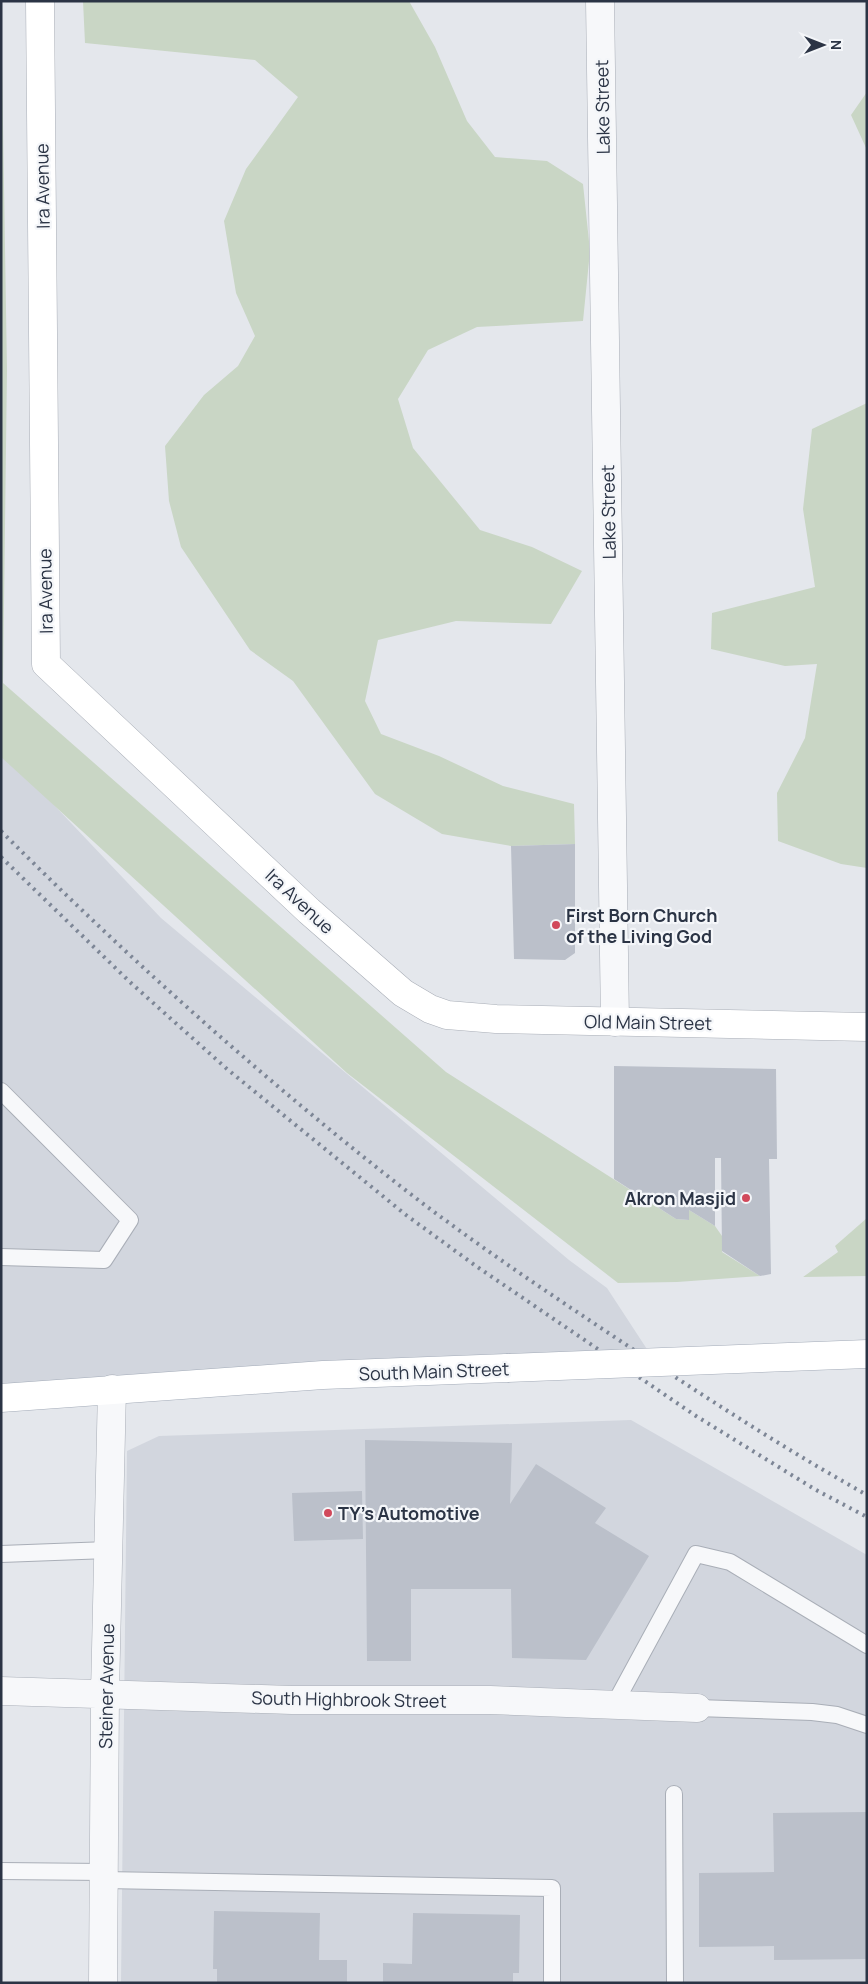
<svg xmlns="http://www.w3.org/2000/svg" width="868" height="1984" font-family="Manrope,sans-serif">
  <rect width="100%" height="100%" fill="#e4e7ec"/>
  <path fill="#d2d6de" d="M 1,749 L 161,918 L 569,1260 L 607,1288 L 658,1366 L 1,1398 Z
    M 631,1420 L 867,1555 L 867,1983 L 121,1983 L 127,1451 L 159,1436 Z"/>
  <path fill="#c9d6c5" d="M 1,1 L 7,370 L 3,683 L 446,1072 L 676,1219 L 689,1220 L 689,1210 L 715,1226 L 722,1236 L 722,1252 L 760,1276 L 677,1282 L 618,1283 L 347,1073 L 1,757 Z
    M 83,1 L 409,1 L 435,47 L 467,121 L 495,157 L 547,161 L 583,184 L 590,251 L 583,321 L 477,327 L 428,350 L 398,399 L 413,448 L 480,530 L 532,547 L 582,571 L 551,624 L 456,621 L 378,640 L 365,701 L 381,734 L 439,756 L 503,786 L 574,804 L 575,844 L 511,846 L 442,834 L 375,794 L 293,681 L 250,650 L 181,547 L 169,501 L 165,446 L 204,395 L 238,366 L 255,336 L 236,293 L 224,221 L 246,169 L 298,97 L 255,60 L 85,43 Z
    M 867,92 L 867,150 L 851,115 Z
    M 867,403 L 867,868 L 841,864 L 778,841 L 777,793 L 805,738 L 817,664 L 785,666 L 711,649 L 712,613 L 815,587 L 803,509 L 812,429 Z
    M 867,1218 L 867,1276 L 803,1277 L 838,1252 L 835,1246 Z"/>
  <path fill="#bbc0ca" d="M 575,844 L 575,953 L 565,960 L 514,959 L 511,846 Z
    M 614,1066 L 776,1069 L 777,1159 L 769,1159 L 771,1274 L 760,1276 L 722,1251 L 721,1158 L 715,1158 L 715,1226 L 689,1210 L 689,1220 L 676,1219 L 614,1179 Z
    M 365,1440 L 512,1443 L 510,1504 L 536,1464 L 606,1508 L 595,1523 L 649,1556 L 586,1660 L 512,1658 L 511,1589 L 411,1589 L 411,1661 L 367,1661 Z
    M 362,1491 L 363,1539 L 294,1541 L 292,1493 Z
    M 867,1812 L 867,1959 L 774,1960 L 774,1946 L 699,1947 L 699,1873 L 774,1872 L 773,1813 Z
    M 214,1911 L 320,1913 L 319,1960 L 347,1960 L 347,1983 L 217,1983 L 217,1969 L 213,1969 Z
    M 413,1913 L 520,1915 L 519,1973 L 513,1973 L 513,1983 L 383,1983 L 383,1963 L 412,1964 Z"/>
  <g fill="none" stroke-linecap="round" stroke-linejoin="round">
    <g stroke="#a9aeb7" stroke-width="18">
      <path id="service" d="M 1,1091 L 130,1220 L 104,1260 L 1,1257
        M 1,1554 L 108,1550
        M 614,1705 L 696,1554 L 730,1562 L 867,1645
        M 697,1708 L 812,1712 L 837,1715 L 867,1725
        M 674,1794 L 675,1983
        M 1,1871 L 104,1872
        M 104,1880 L 552,1888 L 552,1983"/>
    </g>
    <g stroke="#a9aeb7" stroke-width="29">
      <path id="minor" d="M 600,1 L 615,1022
        M 1,1691 L 292,1700 L 490,1700 L 697,1708
        M 103,1983 L 105,1693 L 112,1389"/>
    </g>
    <g stroke="#a9aeb7" stroke-width="29">
      <path id="secondary" d="M 40,1 L 46,664 L 309,911 L 403,993 L 430,1009 L 447,1015 L 496,1019 L 867,1027"/>
    </g>
    <g stroke="#a3abb8" stroke-width="29">
      <path id="primary" d="M 1,1398 L 323,1375 L 507,1368"/>
    </g>
    <use href="#service" stroke="#f7f8fa" stroke-width="16"/>
    <use href="#minor" stroke="#f7f8fa" stroke-width="28"/>
    <use href="#secondary" stroke="#fff" stroke-width="28"/>
    <use href="#primary" stroke="#fff" stroke-width="28"/>
    <path stroke="#7d8696" stroke-width="4" stroke-dasharray="2.5 5" stroke-linecap="butt" d="M 1,831 C 128,958 262,1078 404,1189 C 480,1248 562,1302 643,1356 C 716,1404 790,1452 867,1495
      M 1,857 L 132,984 L 227,1069 L 406,1215 L 476,1266 L 696,1416 L 816,1490 L 867,1517"/>
    <g stroke="#a3abb8" stroke-width="29" stroke-linecap="butt">
      <path id="primary-bridge" d="M 507,1368 L 867,1354"/>
    </g>
    <use href="#primary-bridge" stroke="#fff" stroke-width="28"/>
  </g>
  <g fill="#d1495b" stroke="#f4f6f9" stroke-width="2">
    <circle cx="556" cy="925" r="5"/>
    <circle cx="746" cy="1198" r="5"/>
    <circle cx="328" cy="1513" r="5"/>
  </g>
  <g text-anchor="middle" dominant-baseline="central" stroke-width="4.5" stroke-linejoin="round" paint-order="stroke">
    <g font-size="18" fill="#2b3445" stroke="#f4f6f9">
      <text transform="translate(602 107) rotate(-91)">Lake Street</text>
      <text transform="translate(42 186) rotate(-91)">Ira Avenue</text>
      <text transform="translate(608 512) rotate(-91)">Lake Street</text>
      <text transform="translate(45 591) rotate(-91)">Ira Avenue</text>
      <text transform="translate(300 901) rotate(43)">Ira Avenue</text>
      <text transform="translate(648 1022) rotate(1)">Old Main Street</text>
      <text transform="translate(434 1371) rotate(-2)">South Main Street</text>
      <text transform="translate(106 1686) rotate(-89)">Steiner Avenue</text>
      <text transform="translate(349 1699) rotate(1)">South Highbrook Street</text>
    </g>
    <g font-size="18" font-weight="bold" fill="#2b3445" stroke="#f4f6f9" text-anchor="start">
      <text x="566" y="915">First Born Church<tspan x="566" dy="21">of the Living God</tspan></text>
      <text x="736" y="1198" text-anchor="end">Akron Masjid</text>
      <text x="338" y="1513">TY's Automotive</text>
    </g>
  </g>
  <rect width="868" height="1984" fill="none" stroke="#2b3445" stroke-width="5"/>
  <g transform="translate(823 45) rotate(90)" stroke="#f4f6f9" stroke-width="4" paint-order="stroke">
  <path d="M0-4L9 19L0 12L-9 19Z" fill="#2b3445"/>
  <text y="-8" font-size="14" font-weight="bold" text-anchor="middle" fill="#2b3445">N</text>
  </g>
</svg>
